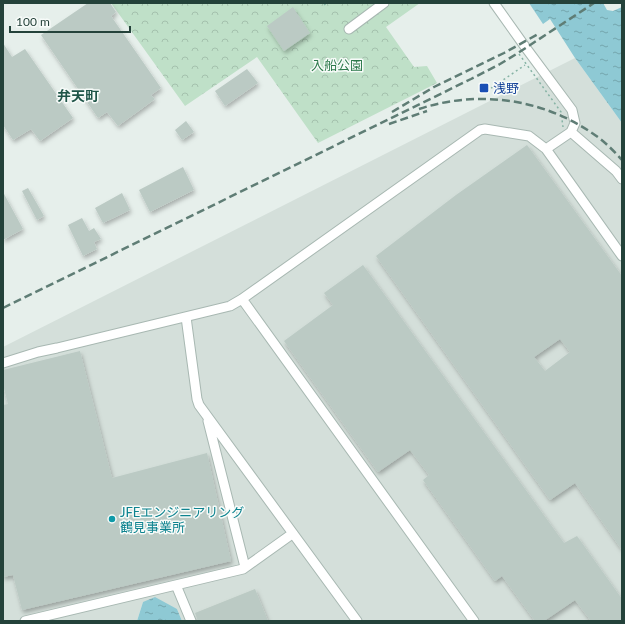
<svg xmlns="http://www.w3.org/2000/svg" width="625" height="624" font-family="Lato,'Noto Sans JP',sans-serif">
  <defs>
    <pattern id="park-crowns" width="20" height="18" patternUnits="userSpaceOnUse"><rect width="20" height="18" fill="#bfe0c8"/><path d="M2 6a3 3 0 1 1 6 0M12 15a3 3 0 1 1 6 0" fill="none" stroke="#a4c1ad"/></pattern>
    <pattern id="water-ripples" width="26" height="14" patternUnits="userSpaceOnUse"><rect width="26" height="14" fill="#8ec9d4"/><path d="M2 4q2-2 4 0t4 0M15 11q2-2 4 0t4 0" fill="none" stroke="#74a5ad"/></pattern>
    <filter id="shadow"><feDropShadow dx="1.5" dy="3" stdDeviation="2" flood-color="#0004"/></filter>
  </defs>
  <rect width="100%" height="100%" fill="#e6efeb"/>
  <path fill="#d4dfda" d="M 575,58 L 622,123 L 622,621 L 182,621 L 177,609 L 143,602 L 137,621 L 3,621 L 3,347 Z"/>
  <path fill="url(#park-crowns)" d="M 111,3 L 420,3 L 386,27 L 414,67 L 427,66 L 437,83 L 318,143 L 257,57 L 185,106 Z"/>
  <path fill="url(#water-ripples)" d="M 529,3 L 603,3 L 607,10 L 613,11 L 622,7 L 622,123 L 575,58 L 550,19 L 543,24 Z
    M 155,597 L 177,609 L 182,621 L 137,621 L 143,602 Z"/>
  <path fill="#bbcac4" fill-rule="evenodd" filter="url(#shadow)" d="M 88,3 L 110,3 L 116,12 L 111,16 L 161,88 L 151,95 L 155,99 L 118,126 L 107,112 L 98,118 L 41,35 Z
    M 293,7 L 310,33 L 284,51 L 267,26 Z
    M 3,43 L 12,57 L 25,49 L 73,118 L 40,141 L 31,129 L 13,140 L 3,125 Z
    M 247,69 L 258,83 L 225,106 L 215,91 Z
    M 186,121 L 194,132 L 182,140 L 175,130 Z
    M 527,145 L 622,276 L 622,550 L 575,483 L 550,500 L 376,256 L 456,195 ZM 560,339 L 570,352 L 545,371 L 534,357 Z
    M 183,167 L 194,190 L 150,212 L 139,190 Z
    M 28,188 L 44,216 L 37,220 L 22,191 Z
    M 3,192 L 23,229 L 3,240 Z
    M 122,193 L 130,210 L 103,223 L 95,208 Z
    M 82,218 L 89,231 L 94,228 L 101,239 L 94,242 L 97,249 L 83,256 L 68,225 Z
    M 363,265 L 564,543 L 577,536 L 622,599 L 622,621 L 591,621 L 575,600 L 544,621 L 535,621 L 502,576 L 495,581 L 423,480 L 429,475 L 410,450 L 378,472 L 284,341 L 333,305 L 324,293 Z
    M 80,351 L 112,478 L 207,453 L 231,561 L 22,610 L 13,575 L 3,577 L 3,405 L 8,404 L 3,384 L 3,370 Z
    M 255,589 L 268,621 L 198,621 L 195,613 Z"/>
  <g fill="none" stroke-linecap="round" stroke-linejoin="round">
    <g stroke="#a8b8b2" stroke-width="11">
      <path id="minor" d="M 494,3 L 526,48 L 572,110 L 575,123 L 571,132 L 616,171 L 622,179
        M 349,29 L 384,3
        M 546,149 L 622,256
        M 242,299 L 474,621
        M 186,317 L 197,399 L 199,405 L 357,621
        M 3,363 L 38,352 L 57,348 L 230,306 L 242,299 L 480,130 L 485,129 L 529,136 L 546,149 L 571,132
        M 208,421 L 245,567
        M 176,585 L 191,621
        M 25,621 L 243,569 L 292,534"/>
    </g>
    <path stroke="#86b3a5" stroke-width="1.5" stroke-dasharray="2 3" stroke-linecap="butt" d="M 324,5 L 327,3
      M 519,54 L 561,112 L 563,127
      M 487,91 L 525,65"/>
    <use href="#minor" stroke="#fff" stroke-width="9"/>
    <path stroke="#5f7d75" stroke-width="2.5" stroke-dasharray="8 4" stroke-linecap="butt" d="M 419,109 C 477,90 541,98 592,133 C 603,140 613,150 622,160
      M 392,112 L 434,87 L 504,53 L 540,33
      M 389,124 L 427,111
      M 3,308 L 471,79 L 500,64 L 518,53 L 594,3"/>
  </g>
  <rect fill="#1a4fb4" stroke="#f7fbf9" stroke-width="1.5" x="479" y="83" width="10" height="10" rx="2"/>
  <circle fill="#0f9aa8" stroke="#f7fbf9" stroke-width="1.5" cx="112" cy="519" r="4"/>
  <g text-anchor="middle" dominant-baseline="central" stroke-width="3" stroke-linejoin="round" paint-order="stroke">
    <g font-size="13" fill="#2d7a4b" stroke="#f7fbf9">
      <text x="337" y="65">入船公園</text>
    </g>
    <g font-size="13" fill="#164399" stroke="#f7fbf9" text-anchor="start">
      <text x="493" y="88">浅野</text>
    </g>
    <g font-size="13" fill="#0d838f" stroke="#f7fbf9" text-anchor="start">
      <text x="120" y="512">JFEエンジニアリング<tspan x="120" dy="15">鶴見事業所</tspan></text>
    </g>
    <g font-size="14" font-weight="bold" fill="#1f5548" stroke="#f7fbf9">
      <text x="78" y="95">弁天町</text>
    </g>
  </g>
  <rect width="625" height="624" fill="none" stroke="#24423a" stroke-width="8"/>
  <path d="M10 26v6h120v-6" fill="none" stroke="#24423a" stroke-width="2"/>
  <text x="16" y="26" font-size="12" fill="#24423a" stroke="#f7fbf9" stroke-width="3" paint-order="stroke">100 m</text>
</svg>
